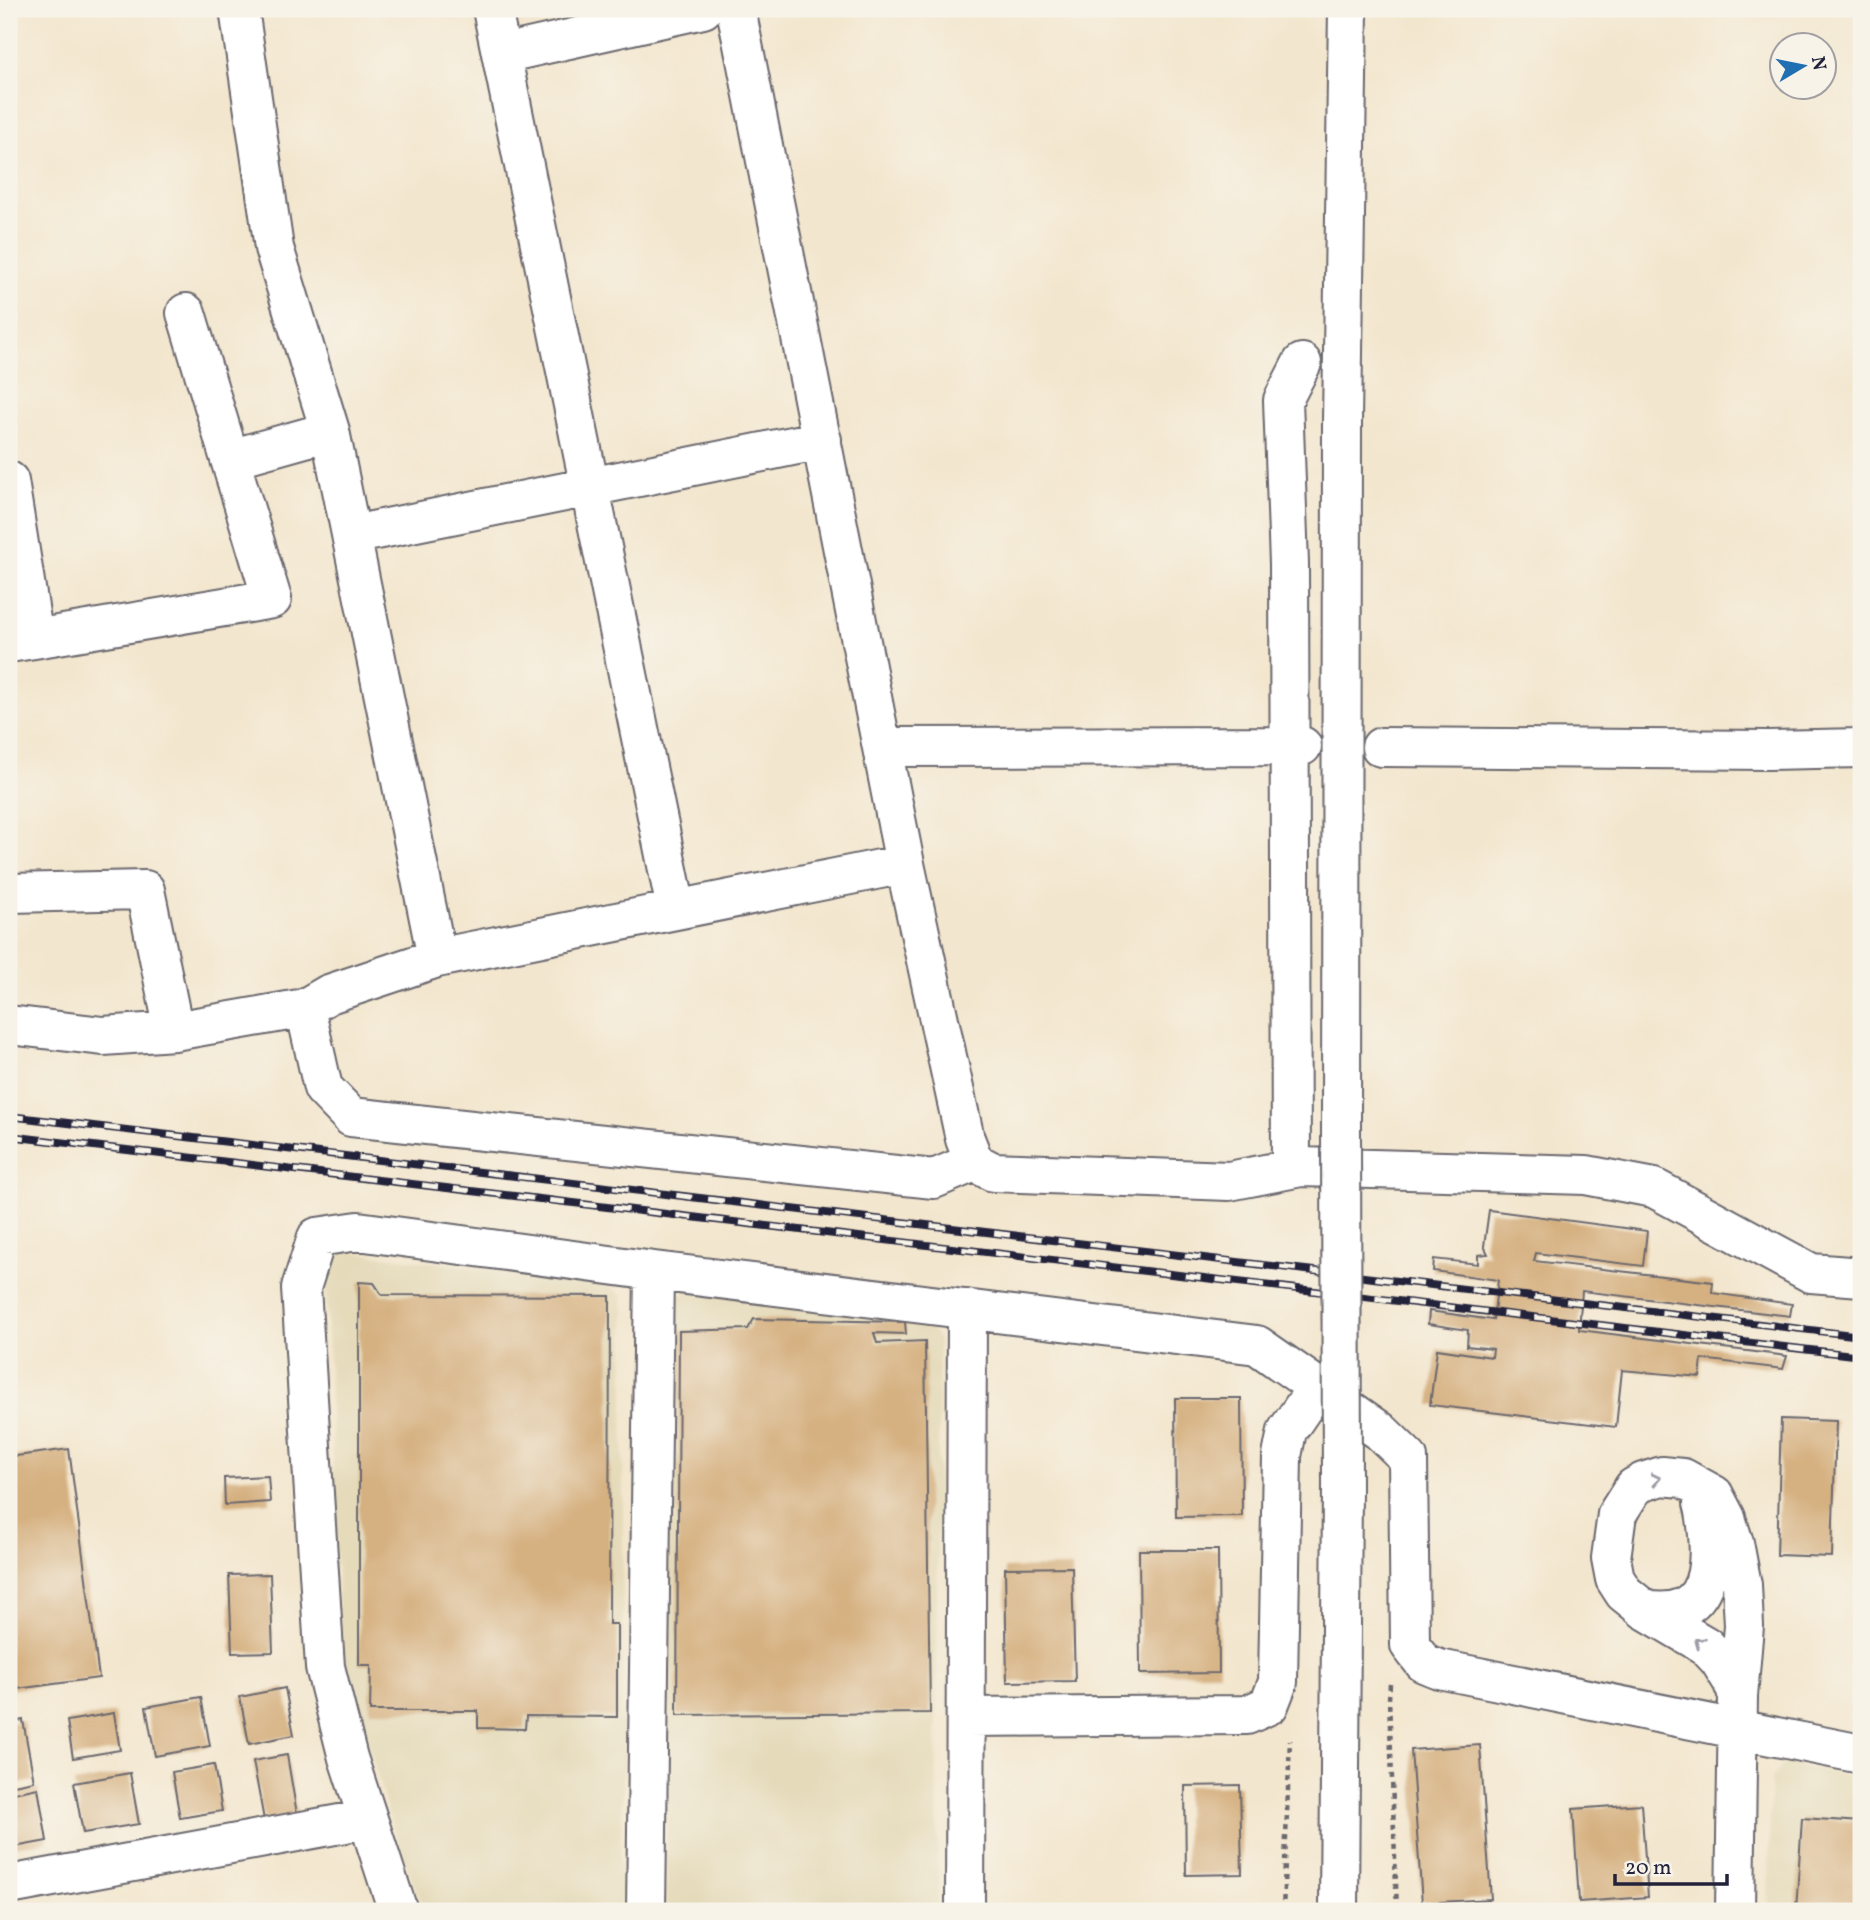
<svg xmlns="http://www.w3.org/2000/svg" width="1870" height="1920" font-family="Vollkorn,serif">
  <rect width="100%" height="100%" fill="#f7f3e8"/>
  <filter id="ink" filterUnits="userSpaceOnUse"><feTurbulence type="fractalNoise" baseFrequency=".0143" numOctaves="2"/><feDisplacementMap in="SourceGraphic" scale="14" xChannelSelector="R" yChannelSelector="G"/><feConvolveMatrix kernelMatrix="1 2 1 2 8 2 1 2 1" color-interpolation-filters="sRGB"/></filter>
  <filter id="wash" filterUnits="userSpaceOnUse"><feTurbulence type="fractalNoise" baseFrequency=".00686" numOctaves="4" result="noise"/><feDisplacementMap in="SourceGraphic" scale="28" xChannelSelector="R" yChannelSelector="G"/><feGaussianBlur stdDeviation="1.57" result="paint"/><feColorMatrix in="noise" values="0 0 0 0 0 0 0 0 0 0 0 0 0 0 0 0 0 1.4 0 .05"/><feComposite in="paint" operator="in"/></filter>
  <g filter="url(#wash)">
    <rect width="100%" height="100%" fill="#f3e6ce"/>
    <path fill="#e5daba" d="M 336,1250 L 608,1285 L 621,1295 L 624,1310 L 622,1711 L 624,1760 L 620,1851 L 621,1911 L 427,1911 L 418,1895 L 388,1813 L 373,1759 L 348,1687 L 339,1620 L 325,1256 Z
      M 689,1290 L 928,1321 L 939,1341 L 936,1719 L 938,1911 L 667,1911 L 666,1745 L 668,1720 L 669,1309 L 673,1300 Z
      M 1784,1763 L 1861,1778 L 1861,1911 L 1768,1911 L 1771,1779 Z"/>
    <g id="blocks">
      <path fill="#d5b080" d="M 1489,1210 L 1647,1231 L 1643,1266 L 1536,1253 L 1534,1261 L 1713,1282 L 1712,1293 L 1792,1304 L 1790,1316 L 1582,1291 L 1579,1330 L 1787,1356 L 1783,1369 L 1702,1359 L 1700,1377 L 1622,1370 L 1616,1427 L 1430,1405 L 1437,1349 L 1492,1357 L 1493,1349 L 1467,1346 L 1468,1330 L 1428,1324 L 1429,1311 L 1493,1320 L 1498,1280 L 1433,1271 L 1434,1259 L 1478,1264 L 1478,1255 L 1488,1254 L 1484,1246 Z
        M 359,1282 L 374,1283 L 382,1295 L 610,1296 L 609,1624 L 617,1624 L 617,1717 L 526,1716 L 525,1729 L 478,1728 L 478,1711 L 370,1711 L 371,1665 L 359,1665 Z
        M 754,1319 L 905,1322 L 906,1334 L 874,1333 L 877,1343 L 925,1341 L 930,1713 L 677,1715 L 679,1331 L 748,1329 Z
        M 1175,1398 L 1241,1398 L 1242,1516 L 1176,1517 Z
        M 1781,1419 L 1836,1421 L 1832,1557 L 1777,1555 Z
        M 69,1449 L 99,1678 L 9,1690 L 9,1457 Z
        M 268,1476 L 270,1502 L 225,1505 L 224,1478 Z
        M 1139,1550 L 1218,1550 L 1219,1673 L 1140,1674 Z
        M 1072,1567 L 1075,1681 L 1007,1682 L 1005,1568 Z
        M 270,1574 L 273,1652 L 232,1653 L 229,1575 Z
        M 285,1688 L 294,1735 L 249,1744 L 240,1697 Z
        M 201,1697 L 210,1746 L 155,1756 L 146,1707 Z
        M 114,1713 L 120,1750 L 73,1758 L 67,1721 Z
        M 23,1720 L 34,1781 L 9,1786 L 9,1723 Z
        M 1480,1745 L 1491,1899 L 1422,1903 L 1411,1750 Z
        M 287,1755 L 297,1814 L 264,1820 L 253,1761 Z
        M 214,1765 L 222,1811 L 180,1818 L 172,1772 Z
        M 130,1773 L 139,1824 L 83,1833 L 74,1783 Z
        M 1240,1785 L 1242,1874 L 1186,1875 L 1185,1786 Z
        M 38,1788 L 47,1841 L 9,1848 L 9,1794 Z
        M 1641,1804 L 1648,1897 L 1579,1902 L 1573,1809 Z
        M 1802,1818 L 1861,1822 L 1861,1911 L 1796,1911 Z"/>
    </g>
  </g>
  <g filter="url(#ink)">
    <use href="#blocks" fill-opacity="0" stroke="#6b676e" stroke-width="2"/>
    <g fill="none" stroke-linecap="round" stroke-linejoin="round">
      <g stroke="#6b676e" stroke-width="42">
        <path id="minor" d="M 239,9 L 274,248 L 330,431 L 437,958
          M 492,9 L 676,909
          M 736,9 L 905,864 L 965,1139 L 974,1162 L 993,1172 L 1229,1181 L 1301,1167 L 1586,1175 L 1654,1188 L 1811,1273 L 1861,1277
          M 502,54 L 703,9
          M 230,459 L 330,431
          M 9,481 L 34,639 L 9,643
          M 352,535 L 822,440
          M 34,639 L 272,599 L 186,313
          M 882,747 L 1302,746
          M 1381,747 L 1769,750 L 1861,748
          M 9,893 L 145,890 L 174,1031
          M 305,1008 L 323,1088 L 351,1117 L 934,1179 L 974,1162
          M 9,1025 L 103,1036 L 174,1031 L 305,1008 L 329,994 L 437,958 L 905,864
          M 1341,1131 L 1342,421 L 1348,9
          M 1291,1169 L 1289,564 L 1283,400 L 1302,363
          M 1645,1610 C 1701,1620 1712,1581 1708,1535 C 1707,1524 1706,1513 1703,1503
          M 967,1717 L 1247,1715 L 1269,1705 L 1278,1682 L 1282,1456 L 1287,1431 L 1317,1387
          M 9,1885 L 367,1819
          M 398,1911 L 348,1758 L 325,1667 L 301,1288 L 317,1237 L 358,1231 L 654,1271 L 1257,1345 L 1380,1431 L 1408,1458 L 1410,1645 L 1424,1663 L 1439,1669 L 1861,1754
          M 646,1911 L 654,1271
          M 965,1911 L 967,1309
          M 1339,1911 L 1342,1487
          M 1735,1911 L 1738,1696 L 1744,1626 L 1742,1585 L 1734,1543 L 1726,1518 L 1714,1495 L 1683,1478 L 1662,1476 L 1643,1482 L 1634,1487 L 1617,1514 L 1611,1558 L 1615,1579 L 1624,1593 L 1645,1610 L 1706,1646 L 1719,1660 L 1732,1681 L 1738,1696"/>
      </g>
      <path stroke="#6b676e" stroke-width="4.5" stroke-dasharray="5 5" stroke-linecap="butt" d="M 1390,1684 L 1389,1699 L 1397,1911
        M 1283,1911 L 1290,1740"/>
      <use href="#minor" stroke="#fff" stroke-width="38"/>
      <g stroke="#22223b" stroke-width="8">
        <path id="rail" d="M 9,1116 L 1861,1336
          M 9,1136 L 1861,1356"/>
      </g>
      <use href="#rail" stroke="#f7f3e8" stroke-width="5" stroke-dasharray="16" stroke-linecap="butt"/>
      <g stroke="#6b676e" stroke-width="42" stroke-linecap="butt">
        <path id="minor-bridge" d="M 1341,1131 L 1342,1487"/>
      </g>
      <use href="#minor-bridge" stroke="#fff" stroke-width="38"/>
    </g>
    <defs><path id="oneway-chevron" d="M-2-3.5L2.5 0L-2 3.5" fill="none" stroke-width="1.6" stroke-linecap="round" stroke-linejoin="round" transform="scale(1.75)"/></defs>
    <g stroke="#9c9ca7">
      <use href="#oneway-chevron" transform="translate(1656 1479) rotate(-12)"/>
      <use href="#oneway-chevron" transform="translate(1699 1642) rotate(-144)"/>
    </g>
  </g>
  <rect width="1870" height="1920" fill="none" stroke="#f7f3e8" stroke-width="35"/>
  <g transform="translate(1803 66) rotate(80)"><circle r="33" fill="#f7f3e8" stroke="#a29fa3" stroke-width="2"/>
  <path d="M0-5L12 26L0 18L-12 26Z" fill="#1f6fb2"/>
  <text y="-10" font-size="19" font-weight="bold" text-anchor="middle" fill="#22223b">N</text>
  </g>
  <path d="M1615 1874v10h112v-10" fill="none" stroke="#22223b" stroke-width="3.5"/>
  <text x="1625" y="1874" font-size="21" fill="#22223b" stroke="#f7f3e8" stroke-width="5" paint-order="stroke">20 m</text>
</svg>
